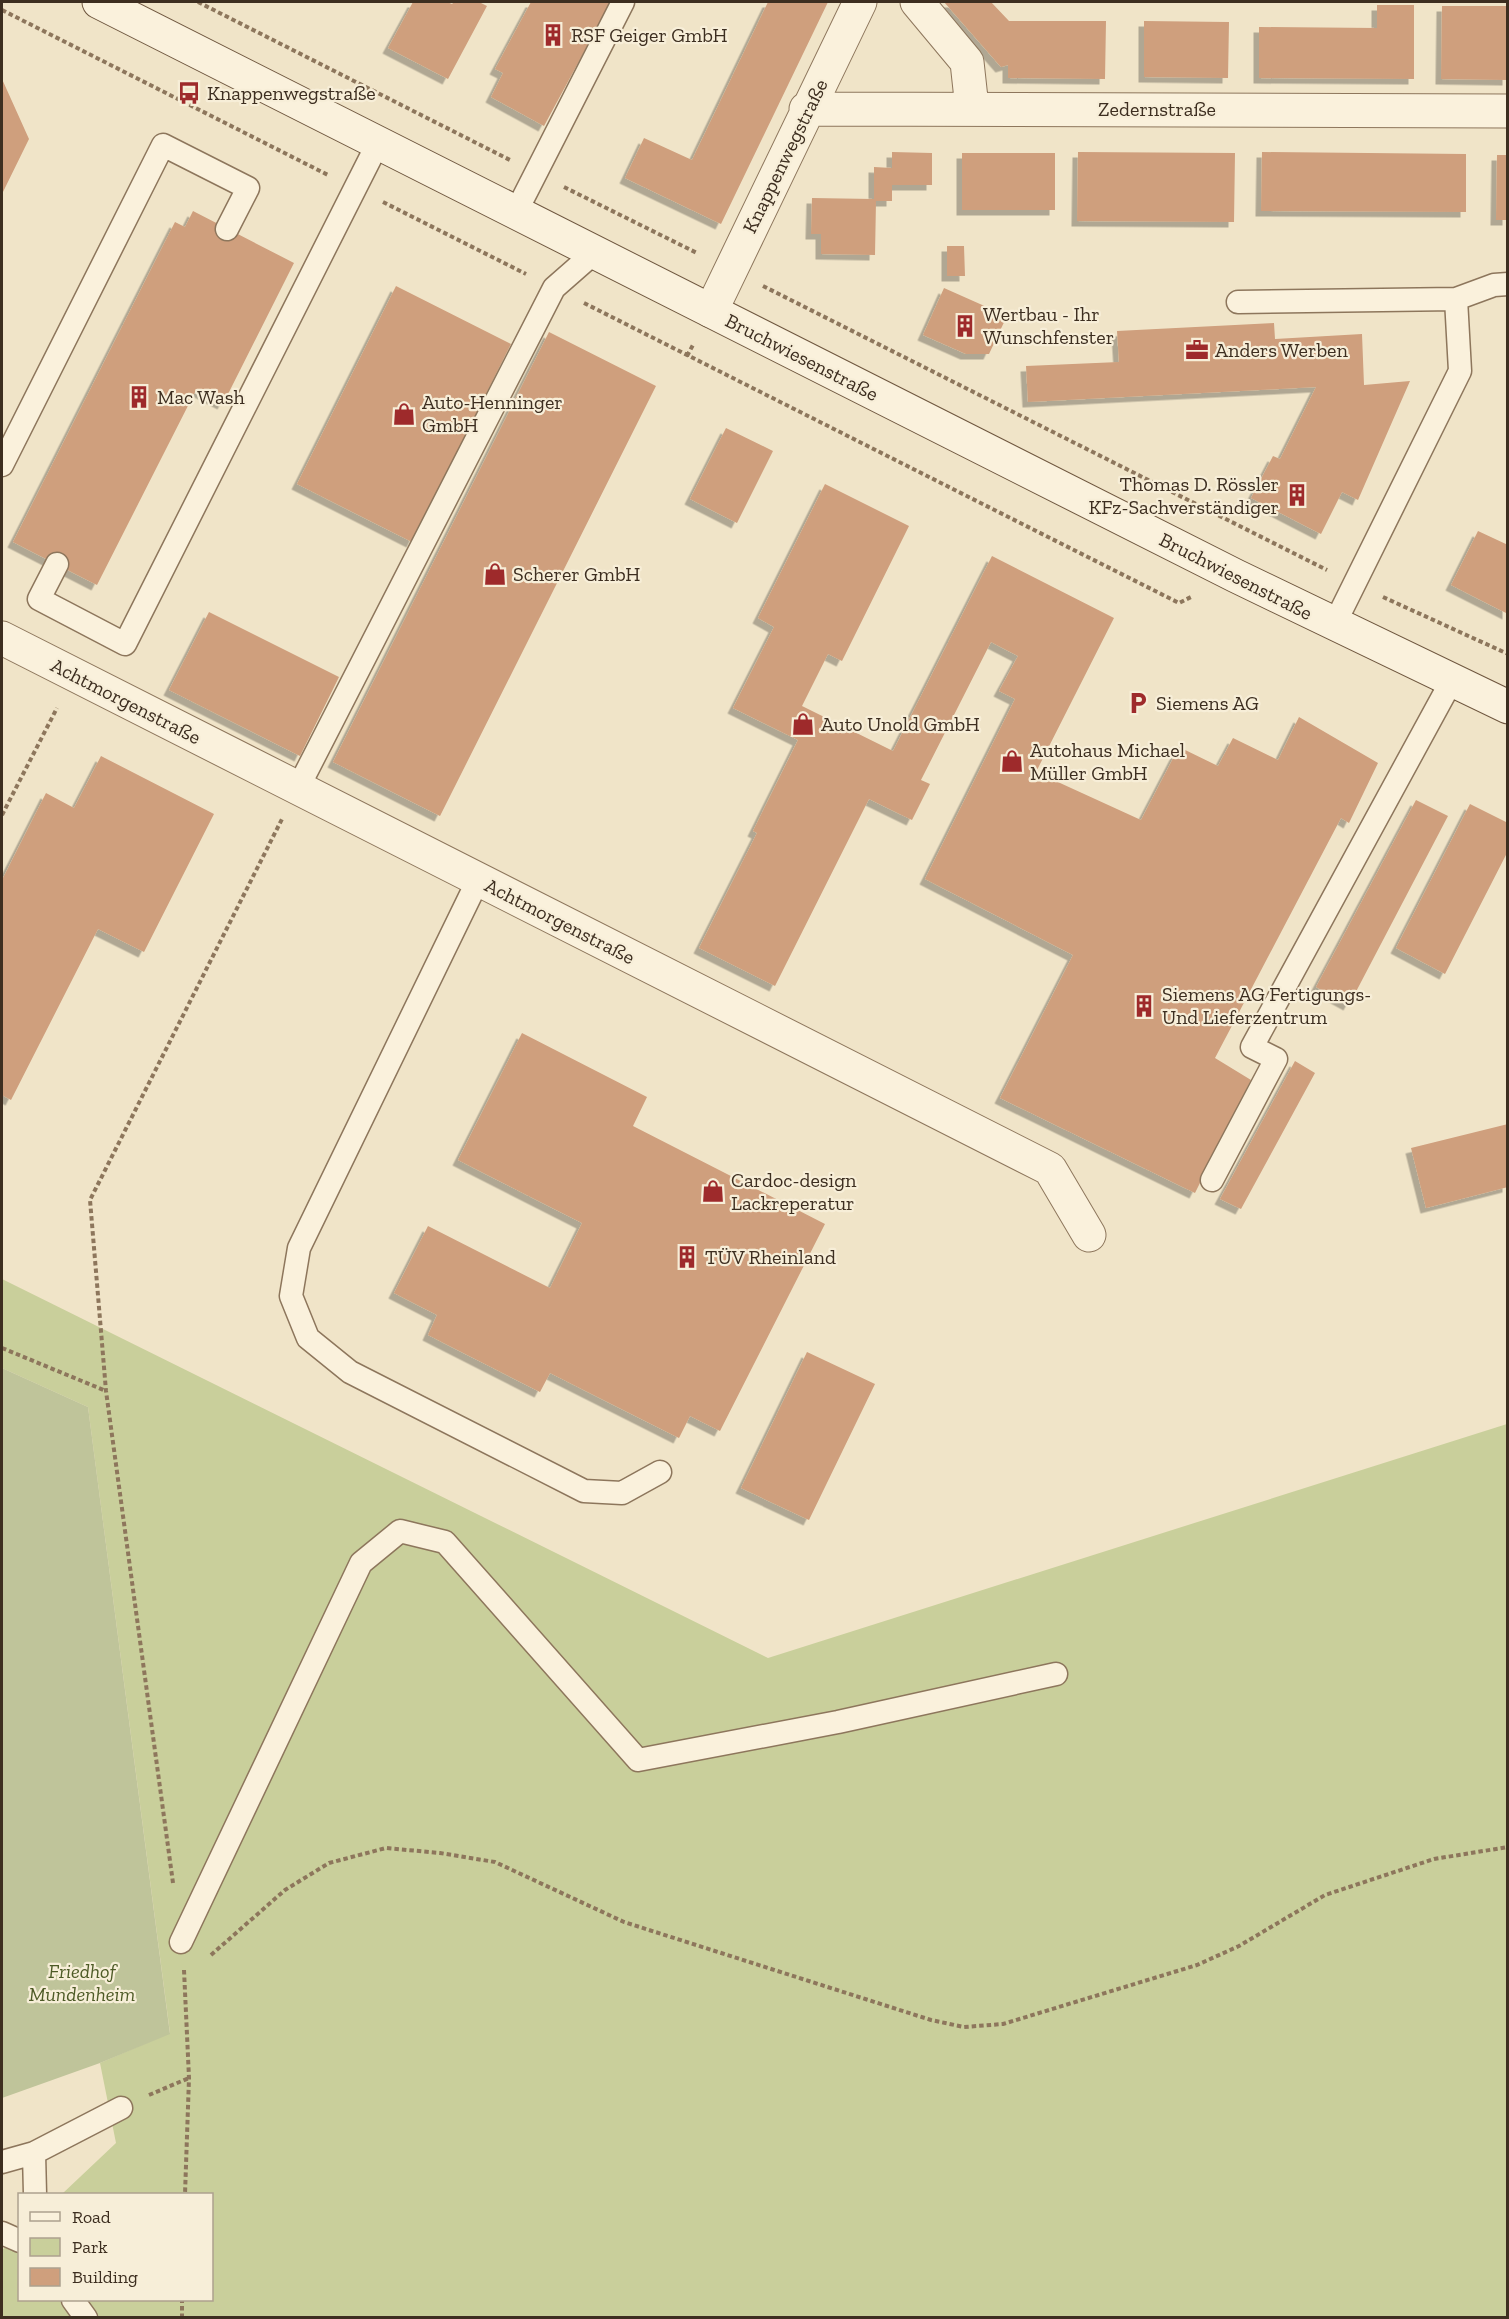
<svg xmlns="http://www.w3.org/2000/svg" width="1509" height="2319" font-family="'Zilla Slab',serif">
  <defs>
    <filter id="shadow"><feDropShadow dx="-5.5" dy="5.5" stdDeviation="0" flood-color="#0004"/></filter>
  </defs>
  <rect width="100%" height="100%" fill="#f0e4c8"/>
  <path fill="#c9cf9b" d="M 2,1279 L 768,1658 L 1507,1424 L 1507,2317 L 2,2317 L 2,2250 L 19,2235 L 20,2300 L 212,2300 L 212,2194 L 62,2194 L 116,2143 L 100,2063 L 170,2033 L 88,1407 L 2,1368 Z"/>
  <path fill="#bfc49a" d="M 2,1368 L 88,1407 L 170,2034 L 100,2063 L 2,2098 Z"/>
  <path fill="#cf9f7d" filter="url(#shadow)" d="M 413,2 L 447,2 L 452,4 L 454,2 L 479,2 L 487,6 L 448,79 L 388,48 Z
    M 531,2 L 611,2 L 544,126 L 491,97 L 503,73 L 495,69 Z
    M 768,2 L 828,2 L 721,224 L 625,178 L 644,138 L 692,160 Z
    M 944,2 L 991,2 L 1009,21 L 1106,21 L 1105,79 L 1008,78 L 1008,65 L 1001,67 Z
    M 1377,5 L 1414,5 L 1414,79 L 1259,78 L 1259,27 L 1377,28 Z
    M 1442,6 L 1508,6 L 1508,80 L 1441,79 Z
    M 1144,21 L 1229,22 L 1228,78 L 1144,77 Z
    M 2,79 L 29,139 L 2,194 Z
    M 892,152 L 932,153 L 932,185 L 892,185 L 892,201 L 876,201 L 875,255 L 821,254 L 821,234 L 811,234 L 812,198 L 874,199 L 874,167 L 892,168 Z
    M 1078,152 L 1235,153 L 1234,222 L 1077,221 Z
    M 1262,152 L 1466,154 L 1466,212 L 1261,211 Z
    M 962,153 L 1055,153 L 1055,210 L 962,210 Z
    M 1497,155 L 1508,155 L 1508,220 L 1496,220 Z
    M 193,211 L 294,263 L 223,404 L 196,390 L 97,585 L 13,542 L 175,222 L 185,227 Z
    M 947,246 L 964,246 L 965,276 L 947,276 Z
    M 396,286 L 511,344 L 412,542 L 297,484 Z
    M 944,288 L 1007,316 L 989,354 L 966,354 L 923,335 Z
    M 1274,323 L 1275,339 L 1362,334 L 1364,385 L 1410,381 L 1358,500 L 1342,492 L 1321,534 L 1251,498 L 1273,456 L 1280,459 L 1316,387 L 1028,402 L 1026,366 L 1119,362 L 1117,331 Z
    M 549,332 L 656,386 L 440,816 L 333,762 Z
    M 726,428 L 773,451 L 737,523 L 690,499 Z
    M 825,484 L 909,526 L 842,661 L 828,654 L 802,706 L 893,751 L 992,556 L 1114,618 L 1036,772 L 1141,820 L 1179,747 L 1218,766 L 1233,738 L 1278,760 L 1299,717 L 1378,763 L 1349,823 L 1341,818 L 1215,1058 L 1251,1080 L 1195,1193 L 1000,1098 L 1073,955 L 925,879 L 1015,699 L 999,691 L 1018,656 L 991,642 L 921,780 L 930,784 L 912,820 L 869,799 L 775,986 L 699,948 L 757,833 L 753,831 L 798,740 L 733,708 L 774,627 L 758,618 Z
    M 1478,531 L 1508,545 L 1508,614 L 1451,585 Z
    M 209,612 L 339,677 L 300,756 L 169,690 Z
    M 101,756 L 214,814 L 144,952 L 98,929 L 11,1100 L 2,1095 L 2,880 L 46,793 L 74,808 Z
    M 1416,800 L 1448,816 L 1349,1005 L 1316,987 Z
    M 1470,804 L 1508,823 L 1508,851 L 1445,974 L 1396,948 Z
    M 522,1033 L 647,1097 L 633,1126 L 825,1224 L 720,1431 L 690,1416 L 679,1438 L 550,1373 L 540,1392 L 428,1335 L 437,1315 L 394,1293 L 428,1226 L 550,1288 L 582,1223 L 458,1160 Z
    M 1295,1061 L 1315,1073 L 1241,1209 L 1220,1199 Z
    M 1508,1124 L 1508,1187 L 1426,1208 L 1411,1148 Z
    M 807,1352 L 875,1384 L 809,1520 L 741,1488 Z"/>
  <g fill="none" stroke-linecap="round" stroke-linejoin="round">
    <g stroke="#8d765c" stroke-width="25">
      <path id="lane" d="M 516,212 L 623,2
        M 1238,302 L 1456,299
        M 2,465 L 163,145 L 248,188 L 227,229
        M 57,564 L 39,599 L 125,644 L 378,143
        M 1334,625 L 1460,371 L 1456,299 L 1494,285 L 1508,284
        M 298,788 L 554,288 L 595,252
        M 478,880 L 299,1248 L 291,1296 L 308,1338 L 350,1372 L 584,1491 L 622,1493 L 660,1472
        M 1212,1180 L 1276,1059 L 1252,1047 L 1452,680
        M 181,1942 L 361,1563 L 400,1531 L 445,1542 L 638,1760 L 838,1722 L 1056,1674
        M 34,2153 L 35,2194
        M 2,2162 L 34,2153 L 121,2108
        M 2,2233 L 20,2241
        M 73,2300 L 86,2318"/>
    </g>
    <g stroke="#8d765c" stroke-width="35">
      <path id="street" d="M 917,2 L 967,62 L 972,108
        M 806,109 L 1508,111
        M 711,311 L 860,2
        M 2,638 L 1050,1169 L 1089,1235"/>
    </g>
    <g stroke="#6f573f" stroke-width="35">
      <path id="secondary" d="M 99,2 L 1236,576 L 1508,707"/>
    </g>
    <path stroke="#8d765c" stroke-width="4" stroke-dasharray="4.5 3" stroke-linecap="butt" d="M 198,2 L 510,160
      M 2,10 L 328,175
      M 564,187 L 697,253
      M 383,202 L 526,274
      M 763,286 L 1327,570
      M 584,303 L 1179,603 L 1193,596
      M 687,356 L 694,343
      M 1383,597 L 1508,654
      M 2,815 L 57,708
      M 2,1348 L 106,1391
      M 173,1883 L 106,1391 L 90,1200 L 282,819
      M 211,1955 L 285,1890 L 329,1863 L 386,1848 L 440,1853 L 495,1862 L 624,1922 L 931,2020 L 964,2027 L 1003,2024 L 1197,1965 L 1239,1946 L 1325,1895 L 1434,1859 L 1508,1847
      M 184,1970 L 189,2078 L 185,2194
      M 149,2095 L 189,2078
      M 182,2318 L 182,2300"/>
    <use href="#lane" stroke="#faf1dc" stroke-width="22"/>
    <use href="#street" stroke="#faf1dc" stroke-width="33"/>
    <use href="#secondary" stroke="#faf1dc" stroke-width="33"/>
  </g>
  <defs>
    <g id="building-bare" transform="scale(1.8)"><path d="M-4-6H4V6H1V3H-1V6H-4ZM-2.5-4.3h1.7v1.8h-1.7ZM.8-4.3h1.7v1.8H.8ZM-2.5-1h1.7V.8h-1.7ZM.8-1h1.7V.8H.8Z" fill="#9e2a2b" stroke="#f7eed8" stroke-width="2.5" paint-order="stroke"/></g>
    <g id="bus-bare" transform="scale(1.8)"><path d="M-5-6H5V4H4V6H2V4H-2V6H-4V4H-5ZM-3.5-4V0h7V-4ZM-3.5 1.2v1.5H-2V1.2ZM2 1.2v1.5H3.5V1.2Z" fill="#9e2a2b" stroke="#f7eed8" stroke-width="2.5" paint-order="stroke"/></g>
    <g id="office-bare" transform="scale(1.8)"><path d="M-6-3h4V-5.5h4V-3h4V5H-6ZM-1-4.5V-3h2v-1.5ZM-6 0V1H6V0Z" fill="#9e2a2b" stroke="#f7eed8" stroke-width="2.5" paint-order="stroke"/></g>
    <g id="shop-bare" transform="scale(1.8)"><path d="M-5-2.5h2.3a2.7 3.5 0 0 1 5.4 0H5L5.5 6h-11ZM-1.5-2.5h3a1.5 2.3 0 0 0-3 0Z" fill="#9e2a2b" stroke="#f7eed8" stroke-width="2.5" paint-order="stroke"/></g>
    <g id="parking-bare" transform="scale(1.8)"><path d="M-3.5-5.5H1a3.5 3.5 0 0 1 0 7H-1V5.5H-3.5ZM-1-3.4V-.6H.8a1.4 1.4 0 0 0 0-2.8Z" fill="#9e2a2b" stroke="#f7eed8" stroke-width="2.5" paint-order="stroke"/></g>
  </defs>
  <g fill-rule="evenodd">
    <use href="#building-bare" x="553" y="35"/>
    <use href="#bus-bare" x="189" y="93"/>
    <use href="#building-bare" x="965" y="326"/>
    <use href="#office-bare" x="1197" y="350"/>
    <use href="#building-bare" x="139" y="397"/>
    <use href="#shop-bare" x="404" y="414"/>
    <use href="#building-bare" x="1297" y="495"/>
    <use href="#shop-bare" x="495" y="574"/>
    <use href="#parking-bare" x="1138" y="703"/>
    <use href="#shop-bare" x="803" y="724"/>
    <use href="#shop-bare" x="1012" y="761"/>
    <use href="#building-bare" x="1144" y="1006"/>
    <use href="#shop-bare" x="713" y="1191"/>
    <use href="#building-bare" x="687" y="1257"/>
  </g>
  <g text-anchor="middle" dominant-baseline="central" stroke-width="4.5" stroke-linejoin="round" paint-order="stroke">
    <g font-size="20" fill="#3d2e20" stroke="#f7eed8" text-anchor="start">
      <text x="571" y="35">RSF Geiger GmbH</text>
      <text x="207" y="93">Knappenwegstraße</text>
      <text x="983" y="314">Wertbau - Ihr<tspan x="983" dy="23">Wunschfenster</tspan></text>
      <text x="1215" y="350">Anders Werben</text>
      <text x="157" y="397">Mac Wash</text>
      <text x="422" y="402">Auto-Henninger<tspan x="422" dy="23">GmbH</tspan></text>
      <text x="1279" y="484" text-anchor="end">Thomas D. Rössler<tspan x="1279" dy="23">KFz-Sachverständiger</tspan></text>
      <text x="513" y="574">Scherer GmbH</text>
      <text x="1156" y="703">Siemens AG</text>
      <text x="821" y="724">Auto Unold GmbH</text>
      <text x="1030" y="750">Autohaus Michael<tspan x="1030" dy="23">Müller GmbH</tspan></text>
      <text x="1162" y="994">Siemens AG Fertigungs-<tspan x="1162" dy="23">Und Lieferzentrum</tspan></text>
      <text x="731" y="1180">Cardoc-design<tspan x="731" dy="23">Lackreperatur</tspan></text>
      <text x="705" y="1257">TÜV Rheinland</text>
    </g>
    <g font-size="20" fill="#3d2e20" stroke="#f7eed8">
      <text x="1157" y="109">Zedernstraße</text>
      <text transform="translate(785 156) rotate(-64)">Knappenwegstraße</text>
      <text transform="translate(802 357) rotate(27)">Bruchwiesenstraße</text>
      <text transform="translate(1236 576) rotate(27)">Bruchwiesenstraße</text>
      <text transform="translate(126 701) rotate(27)">Achtmorgenstraße</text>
      <text transform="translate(560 921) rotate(27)">Achtmorgenstraße</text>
    </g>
    <g font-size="20" font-style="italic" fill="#4d5a26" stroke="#f7eed8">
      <text x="82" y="1971">Friedhof<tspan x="82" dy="23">Mundenheim</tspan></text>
    </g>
  </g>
  <rect width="1509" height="2319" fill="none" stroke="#3d2e20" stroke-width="6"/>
  <rect x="18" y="2193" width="195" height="108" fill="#f7eed8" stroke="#ada18e" stroke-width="1.5"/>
  <rect x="30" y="2212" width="30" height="9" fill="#faf1dc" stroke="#ada18e" stroke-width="1.5"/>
  <text x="72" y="2223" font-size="18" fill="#3d2e20">Road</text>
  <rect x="30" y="2238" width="30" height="18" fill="#c9cf9b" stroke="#ada18e" stroke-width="1.5"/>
  <text x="72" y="2253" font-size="18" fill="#3d2e20">Park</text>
  <rect x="30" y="2268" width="30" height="18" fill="#cf9f7d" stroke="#ada18e" stroke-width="1.5"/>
  <text x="72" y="2283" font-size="18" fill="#3d2e20">Building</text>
</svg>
